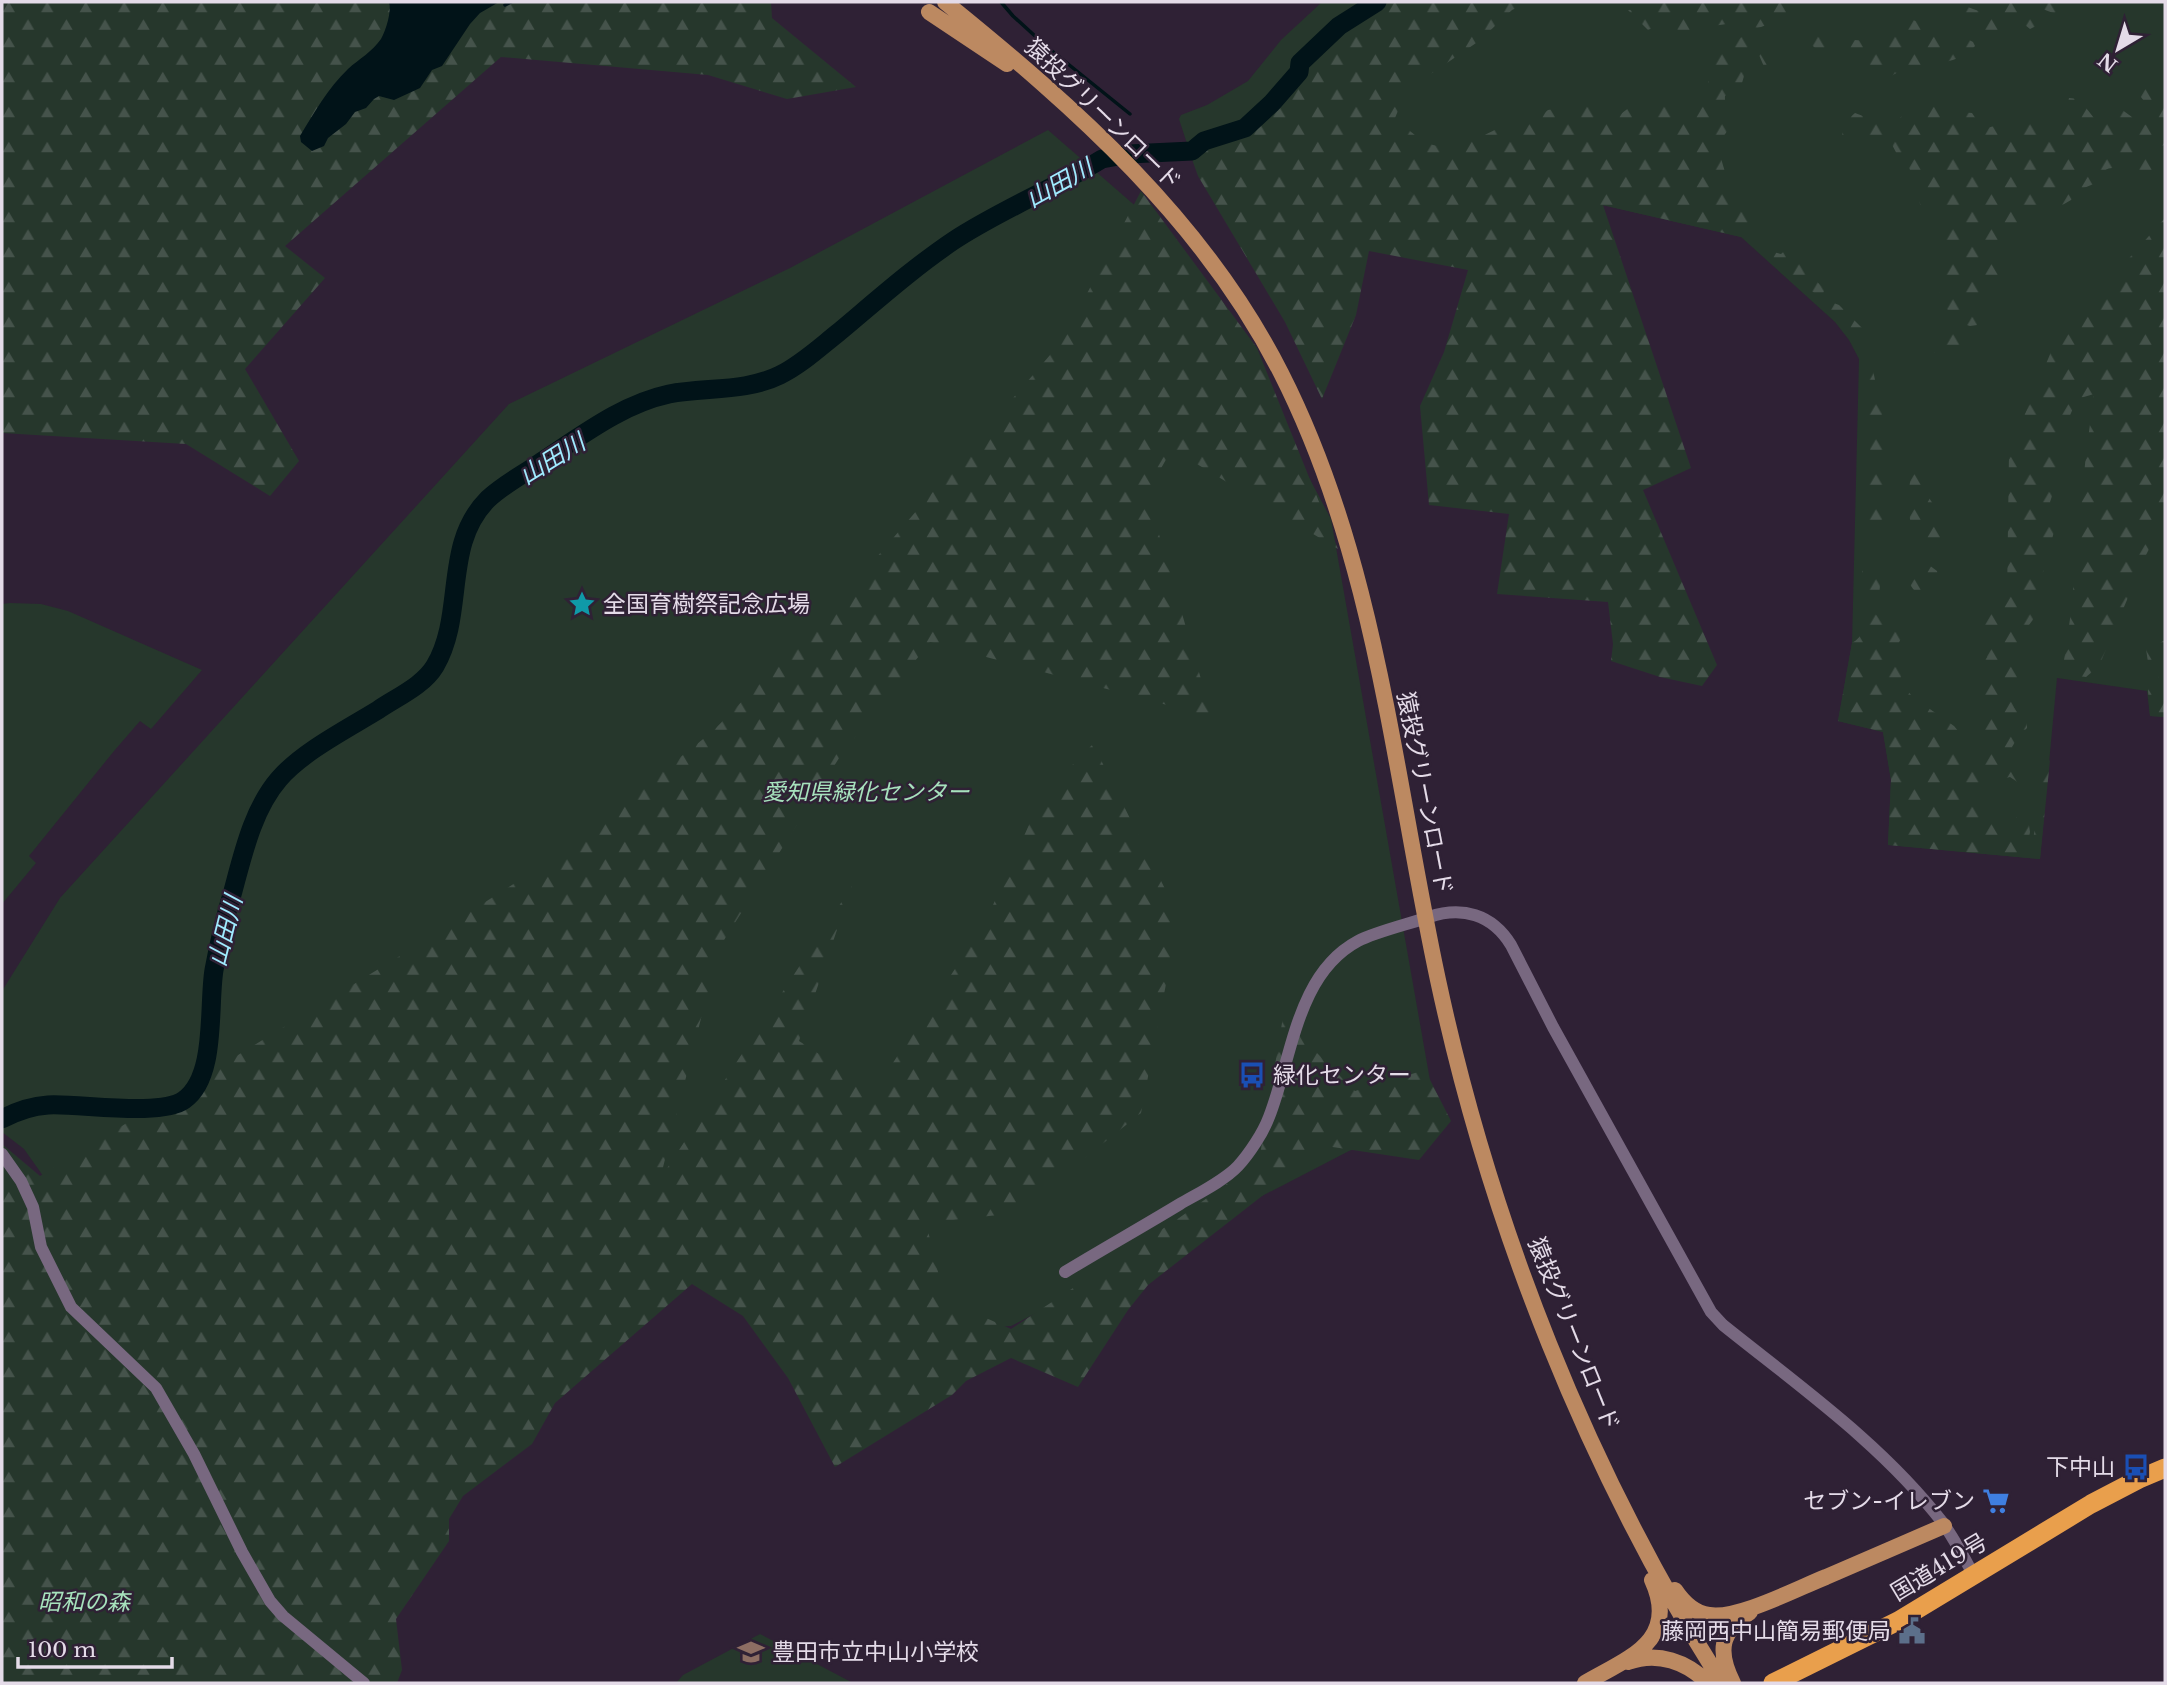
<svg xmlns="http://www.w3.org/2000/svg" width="2167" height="1685" font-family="'Libre Baskerville','Noto Sans JP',serif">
  <defs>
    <pattern id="forest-firs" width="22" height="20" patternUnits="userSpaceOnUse" patternTransform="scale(1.75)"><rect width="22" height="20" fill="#26372c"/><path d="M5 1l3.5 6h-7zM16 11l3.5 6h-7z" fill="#45534b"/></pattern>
  </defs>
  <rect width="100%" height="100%" fill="#2f2135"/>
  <path fill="#26372c" d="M 1322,2 L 2165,2 L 2165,717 L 2150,716 L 2147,691 L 2057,678 L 2040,859 L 1888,845 L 1891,780 L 1883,732 L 1838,721 L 1852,643 L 1859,359 L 1849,340 L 1835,322 L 1741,237 L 1602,205 L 1363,236 L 1193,162 L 1179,119 L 1181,115 L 1207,105 L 1248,81 L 1281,40 Z
    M 1048,130 L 1147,216 L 1202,276 L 1331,519 L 1437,1120 L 1349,1151 L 1011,1326 L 861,1334 L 670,1257 L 119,1283 L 24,1149 L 2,1132 L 2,991 L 60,898 L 509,404 L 790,268 Z
    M 10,603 L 41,604 L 68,611 L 202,670 L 151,729 L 140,721 L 114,751 L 29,856 L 36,863 L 2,904 L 2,604 Z
    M 760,1634 L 853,1683 L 676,1683 L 683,1675 Z"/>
  <path fill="url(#forest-firs)" d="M 2,2 L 771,2 L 772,18 L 856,87 L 787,99 L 708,75 L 501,57 L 285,246 L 325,278 L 245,369 L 299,461 L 270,496 L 186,444 L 2,433 Z
    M 1390,2 L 1529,2 L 1512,10 L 1479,41 L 1406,91 L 1395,118 C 1404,125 1414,136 1425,142 C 1453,156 1491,131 1517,119 L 1532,123 L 1548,110 L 1600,101 L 1608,103 L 1618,116 L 1630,107 L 1638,111 C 1654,105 1670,105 1686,100 L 1698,104 L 1712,74 L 1711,63 L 1706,58 L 1705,51 L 1724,47 L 1731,48 L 1742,36 C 1770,42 1768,51 1775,74 L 1768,76 L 1756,48 L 1746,49 L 1746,69 L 1742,83 L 1725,96 C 1724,108 1732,120 1727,131 C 1725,135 1720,140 1717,145 L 1725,172 L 1732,187 L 1744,196 L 1752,214 L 1741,237 L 1603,205 L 1691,468 L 1643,490 L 1717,665 L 1702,686 L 1660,677 L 1611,661 L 1613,644 L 1608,602 L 1497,594 L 1509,514 L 1429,505 L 1420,406 L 1444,352 L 1468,270 L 1369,251 L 1356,315 L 1322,399 L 1285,322 L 1198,176 L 1193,162 L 1205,153 L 1209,146 L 1241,134 L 1249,129 L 1271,109 L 1291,84 L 1297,80 L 1301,74 L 1303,63 L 1356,18 L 1379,5 Z
    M 1654,2 L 1804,2 L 1799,8 L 1790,12 L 1782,31 L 1777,38 L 1774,33 L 1777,24 L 1775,19 C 1759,31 1755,29 1738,20 L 1734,23 L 1698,28 L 1684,33 L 1664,23 L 1648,30 L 1628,10 L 1649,9 Z
    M 1999,2 L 2077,2 C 2060,20 2058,14 2037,7 L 2034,12 L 2038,17 L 2038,25 L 2030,29 L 2014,16 L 2013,23 L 2008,28 L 2002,27 C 1995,33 1979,43 1972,31 C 1970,28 1971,23 1969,20 C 1967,17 1965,14 1963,10 L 1968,7 C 1980,12 1992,16 1999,2 Z
    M 1897,15 L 1960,35 L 1973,42 L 1975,46 C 1960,65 1929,63 1908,68 C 1899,71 1891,76 1883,81 L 1873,70 L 1865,57 L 1851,48 L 1835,50 L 1815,48 L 1808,41 L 1811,35 L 1840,34 L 1854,40 L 1870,41 L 1880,36 Z
    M 2134,80 C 2147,82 2161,99 2165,111 C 2167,120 2165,136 2165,145 L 2154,148 L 2141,146 L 2134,152 L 2132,163 L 2137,163 L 2138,154 L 2161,154 L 2165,152 L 2165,168 C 2143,172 2139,172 2119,161 L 2112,168 C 2102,169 2100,175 2096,183 L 2079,190 L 2071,200 L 2052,211 L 2043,212 L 2031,221 L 2021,224 L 2019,236 L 2012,239 L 2003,249 L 2004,271 L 1998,282 L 1979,310 L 1977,325 L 1970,326 L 1957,322 C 1951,309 1929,300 1946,282 C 1939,265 1946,266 1947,252 C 1948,250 1946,241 1945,240 L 1936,233 C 1943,224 1940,216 1935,205 L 1921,207 L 1917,194 L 1924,192 L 1924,186 L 1914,181 L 1906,159 L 1899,158 L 1888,137 C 1878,134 1872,137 1866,143 L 1846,139 L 1842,136 C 1844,126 1847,120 1855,113 L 1863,116 L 1876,113 L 1886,123 L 1895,122 L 1902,116 L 1933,106 L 1940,110 L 1972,113 L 1976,119 L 1987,128 L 2012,121 L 2057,124 L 2065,116 L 2069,98 L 2079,99 L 2094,118 L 2114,104 L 2143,125 L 2148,124 L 2155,117 C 2149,105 2139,96 2132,85 Z
    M 1141,191 L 1257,348 L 1338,549 L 1172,449 L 1147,493 L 1212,717 L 930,642 L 841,755 L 719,948 L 660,1179 L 852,886 L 799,1041 L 875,1090 L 984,925 L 1042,796 L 1093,744 L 1179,917 L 1141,1113 L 1016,1213 L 926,1223 L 945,1300 L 1011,1329 L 1179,1218 L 1259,1161 L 1286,999 L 1303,1039 L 1355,1091 L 1425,1070 L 1451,1121 L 1419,1160 L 1326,1146 L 1148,1285 L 1128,1310 L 1078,1387 L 1011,1358 L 966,1381 L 952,1395 L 835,1467 L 788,1378 L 743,1316 L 692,1284 L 555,1403 L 532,1444 L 463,1496 L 449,1519 L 449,1541 L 396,1619 L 402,1670 L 397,1683 L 2,1683 L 2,1144 L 40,1176 L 408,951 L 548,862 L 712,732 L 834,607 L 1062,341 Z
    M 2165,218 L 2165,517 L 2146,555 L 2099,666 L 2086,677 L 2062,674 L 2071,612 L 2086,454 L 2094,394 L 2077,399 L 2059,441 L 2057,481 L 2050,502 L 2055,528 L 2037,595 L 2035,617 L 2026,629 L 2019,645 L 2024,678 L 2012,697 L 2014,707 L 2019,714 L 2027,713 L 2027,728 L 2018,737 L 2012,747 C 2016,759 2024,767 2027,779 L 2022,785 L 2010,777 L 1975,786 L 1973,789 C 1983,813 1990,814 2013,820 L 2022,813 L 2027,812 L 2030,832 L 2028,843 L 2033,844 C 2036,824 2035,772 2050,760 L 2040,859 L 1888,845 L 1891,780 L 1883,732 L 1838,721 L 1852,643 C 1877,629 1861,588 1862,564 L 1873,557 C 1884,580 1880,589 1875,613 L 1881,621 L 1897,616 L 1901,620 L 1905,631 L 1896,648 L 1897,661 L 1904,665 L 1900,681 L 1911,695 L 1912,703 L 1915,707 L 1927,707 L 1954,726 L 1964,738 L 1966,754 L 1976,757 C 1989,745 1978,714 1979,697 C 1980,690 1985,682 1988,676 L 1984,662 L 1987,657 L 1987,647 L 1980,637 L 1979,613 L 1985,609 L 2000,617 L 2007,599 L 2009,452 L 2056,340 Z
    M 1789,247 L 1807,273 L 1825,289 L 1821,298 L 1797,280 L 1767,254 L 1770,251 L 1781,254 Z
    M 1831,302 L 1839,305 L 1865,331 L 1875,380 L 1882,400 L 1884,506 L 1881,531 L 1877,544 L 1870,542 L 1865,538 L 1870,449 L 1870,427 L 1863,384 L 1864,359 L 1855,341 L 1829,308 Z
    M 1953,331 L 1960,336 L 1963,350 L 1953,362 L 1942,359 L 1931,349 L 1940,332 Z
    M 1924,467 L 1931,477 C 1929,481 1926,484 1926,488 C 1924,496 1942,514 1947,522 L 1943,549 L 1930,551 L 1916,543 C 1908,520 1906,496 1912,472 Z
    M 1916,562 L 1929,565 L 1937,571 L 1939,582 L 1917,593 C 1905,581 1907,575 1916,562 Z
    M 2163,641 L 2165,642 L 2165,651 L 2155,668 L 2159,678 L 2165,683 L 2165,717 L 2150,716 L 2148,691 L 2151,682 L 2146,649 L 2154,647 Z"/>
  <path fill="#011318" d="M 389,2 L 499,2 L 480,13 L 470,24 L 442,66 L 432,70 L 420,88 L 394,100 L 379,96 L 374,99 L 366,108 L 355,112 L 346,124 L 328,138 L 324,146 L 312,151 L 301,142 L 300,136 C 314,113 328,88 348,69 C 359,59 372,52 381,39 C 386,30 392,11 389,2 Z"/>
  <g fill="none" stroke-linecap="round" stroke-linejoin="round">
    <path stroke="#011318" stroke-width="3.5" d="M 1001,2 L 1013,16 L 1047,47 L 1130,114
      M 505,5 L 511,2"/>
    <path stroke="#011318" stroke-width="19" d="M 2,1119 C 15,1112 33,1106 48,1105 C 79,1103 160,1117 184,1100 C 217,1077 208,1006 214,970 C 219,943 225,917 233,891 C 243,854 253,809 279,779 C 302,752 347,729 378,710 C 397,697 423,686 435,666 C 466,613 442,545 488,499 C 504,484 524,474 541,462 C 581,436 622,404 669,394 C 706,387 746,392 780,375 C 802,364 820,347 839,332 C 876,301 913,268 953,241 C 1000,210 1053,189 1102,159 L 1129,154 L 1192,151 L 1204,141 L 1245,128 L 1272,103 L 1299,72 L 1300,63 L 1339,26 L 1377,2"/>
    <path stroke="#786880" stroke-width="12" d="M 2,1154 L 21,1181 L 33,1207 L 41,1247 L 71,1307 L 156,1388 L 194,1454 L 242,1552 L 270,1601 L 283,1616 L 364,1683
      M 1065,1272 C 1103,1249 1142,1227 1180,1204 C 1197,1194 1224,1181 1238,1166 C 1249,1154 1263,1133 1269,1117 C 1292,1059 1296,974 1358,941 C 1375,932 1409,924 1429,917 C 1462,906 1492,914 1511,945 L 1553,1027 L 1711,1312 L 1723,1325 C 1799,1386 1883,1445 1943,1523 C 1954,1539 1964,1557 1973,1574"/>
    <path stroke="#bc8961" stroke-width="16" d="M 945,2 C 1076,108 1204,221 1281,373 C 1377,562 1394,776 1438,980 C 1491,1227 1587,1469 1722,1683
      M 929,12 L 1007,64
      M 1675,1590 C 1683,1602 1694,1613 1709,1615 C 1737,1620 1798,1588 1826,1577 C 1865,1560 1905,1543 1944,1526
      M 1628,1662 C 1658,1651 1687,1662 1708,1683
      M 1585,1683 C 1628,1658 1680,1641 1652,1580
      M 1733,1683 C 1717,1651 1720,1632 1750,1612"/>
    <path stroke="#e99f4c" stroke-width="19" d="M 1773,1683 L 1898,1621 L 2091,1504 L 2139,1479 L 2165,1468"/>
  </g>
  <defs>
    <g id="sight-bare" transform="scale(2.1)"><path d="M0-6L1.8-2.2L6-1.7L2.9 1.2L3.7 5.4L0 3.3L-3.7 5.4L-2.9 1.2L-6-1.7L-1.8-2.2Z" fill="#0f9aa8" stroke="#2f2135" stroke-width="2.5" paint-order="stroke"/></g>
    <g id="bus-bare" transform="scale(2.1)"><path d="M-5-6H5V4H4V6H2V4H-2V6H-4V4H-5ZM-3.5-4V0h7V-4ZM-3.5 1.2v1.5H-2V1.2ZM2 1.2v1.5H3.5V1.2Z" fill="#1a4fb4" stroke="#2f2135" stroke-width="2.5" paint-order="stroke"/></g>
    <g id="supermarket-bare" transform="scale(2.1)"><path d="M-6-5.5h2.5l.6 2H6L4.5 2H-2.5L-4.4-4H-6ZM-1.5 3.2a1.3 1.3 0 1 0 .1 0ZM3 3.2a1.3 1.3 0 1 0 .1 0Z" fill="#3f7fe0" stroke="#2f2135" stroke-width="2.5" paint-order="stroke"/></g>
    <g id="civic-bare" transform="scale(2.1)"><path d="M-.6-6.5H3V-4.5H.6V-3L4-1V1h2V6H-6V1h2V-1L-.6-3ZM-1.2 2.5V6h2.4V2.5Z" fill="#5c6f8a" stroke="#2f2135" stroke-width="2.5" paint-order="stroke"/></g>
    <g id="school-bare" transform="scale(2.1)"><path d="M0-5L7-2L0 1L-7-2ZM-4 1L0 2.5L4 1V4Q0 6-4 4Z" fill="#8d6e63" stroke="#2f2135" stroke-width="2.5" paint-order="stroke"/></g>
  </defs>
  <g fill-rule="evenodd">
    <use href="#sight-bare" x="582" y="604"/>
    <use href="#bus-bare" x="1252" y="1075"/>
    <use href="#bus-bare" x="2136" y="1467"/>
    <use href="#supermarket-bare" x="1996" y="1501"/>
    <use href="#civic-bare" x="1912" y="1631"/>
    <use href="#school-bare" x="751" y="1652"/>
  </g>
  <g text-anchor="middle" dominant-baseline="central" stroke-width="5" stroke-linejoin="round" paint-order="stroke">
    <g font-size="23" fill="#e4dbe8" stroke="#2f2135">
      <text transform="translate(1103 114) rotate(44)">猿投グリーンロード</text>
      <text transform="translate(1425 793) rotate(79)">猿投グリーンロード</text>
      <text transform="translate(1574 1334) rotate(68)">猿投グリーンロード</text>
      <text transform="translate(1939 1567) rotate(-31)">国道419号</text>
    </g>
    <g font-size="23" fill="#e4dbe8" stroke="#2f2135" text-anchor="start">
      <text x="603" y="604">全国育樹祭記念広場</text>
      <text x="1273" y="1075">緑化センター</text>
      <text x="2115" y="1467" text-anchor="end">下中山</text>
      <text x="1975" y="1501" text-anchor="end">セブン-イレブン</text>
      <text x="1891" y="1631" text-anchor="end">藤岡西中山簡易郵便局</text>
      <text x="772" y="1652">豊田市立中山小学校</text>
    </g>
    <g font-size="23" font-style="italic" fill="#a7e2bd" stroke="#2f2135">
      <text x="866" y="792">愛知県緑化センター</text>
      <text x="84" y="1602">昭和の森</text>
    </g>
    <g font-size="24" font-style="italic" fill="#a0ebff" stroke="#2f2135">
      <text transform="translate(1059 183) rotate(-29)">山田川</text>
      <text transform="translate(552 459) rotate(-32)">山田川</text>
      <text transform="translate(225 931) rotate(-76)">山田川</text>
    </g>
  </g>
  <rect width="2167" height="1685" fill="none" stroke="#e4dbe8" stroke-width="7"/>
  <g transform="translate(2118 49) rotate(218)" stroke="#2f2135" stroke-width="5" paint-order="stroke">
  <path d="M0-5L12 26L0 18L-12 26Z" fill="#e4dbe8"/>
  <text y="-10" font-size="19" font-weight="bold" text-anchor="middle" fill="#e4dbe8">N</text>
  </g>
  <path d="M18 1657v10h154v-10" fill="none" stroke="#e4dbe8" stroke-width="3.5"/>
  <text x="28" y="1657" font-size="21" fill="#e4dbe8" stroke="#2f2135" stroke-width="5" paint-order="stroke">100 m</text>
</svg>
